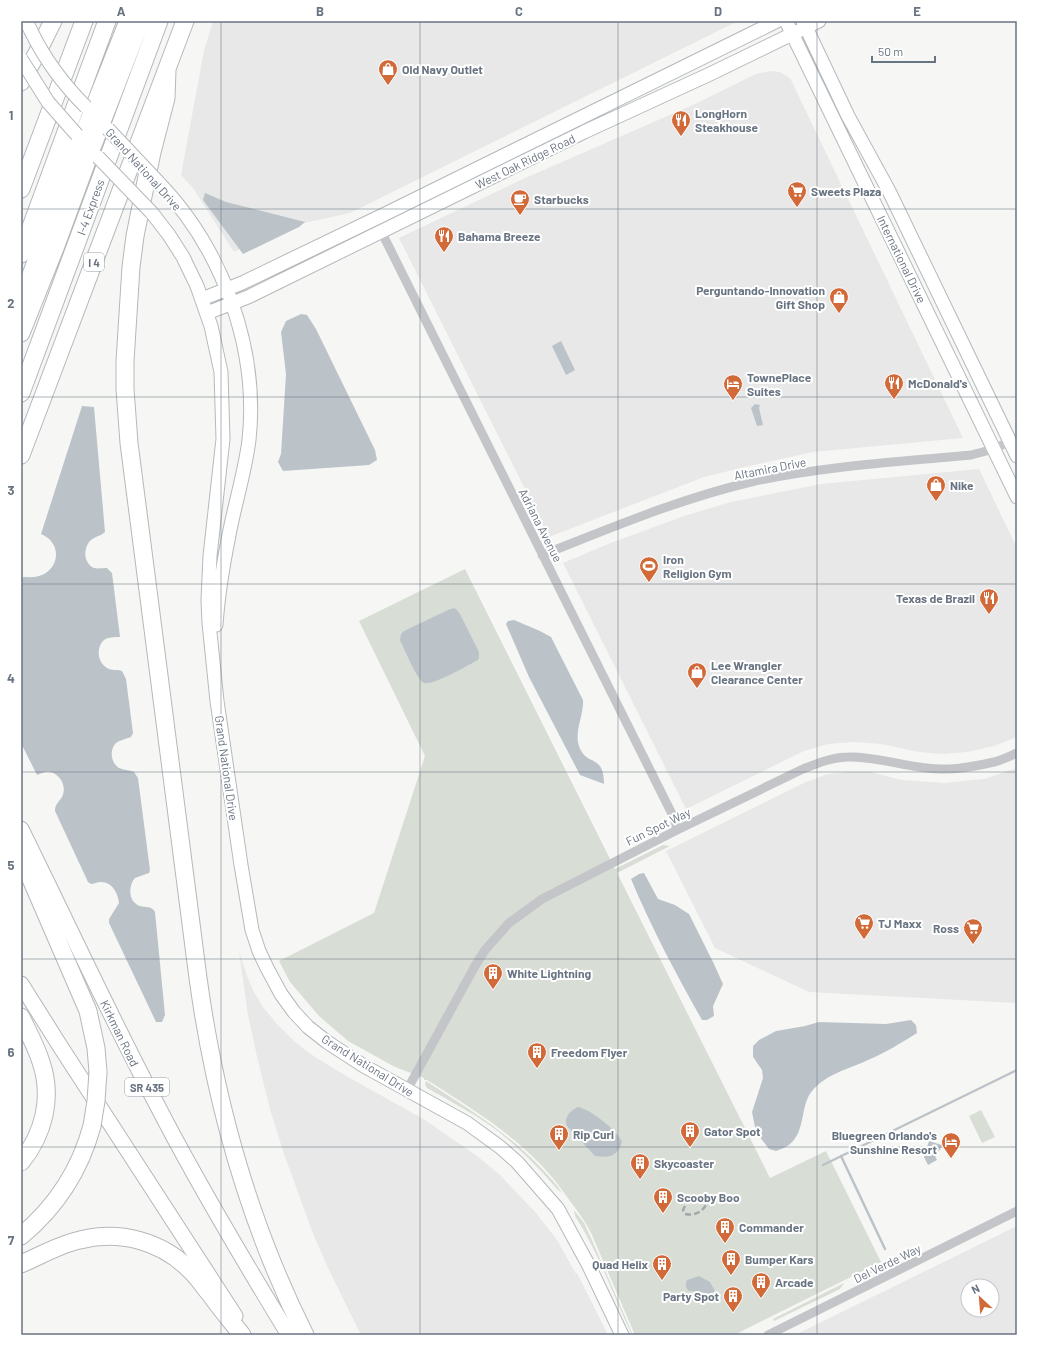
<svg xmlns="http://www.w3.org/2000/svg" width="1038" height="1356" font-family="Barlow,sans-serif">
  <rect width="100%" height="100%" fill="#f6f7f4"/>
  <path fill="#e7e8e7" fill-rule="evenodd" d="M 213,21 L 738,21 L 350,213 L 290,226 L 234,252 L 193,188 L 181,175 L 204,51 Z
    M 770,71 L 780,72 L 790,78 L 963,438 L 813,452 L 749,466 L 704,477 L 549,537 L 399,238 L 523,179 L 695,104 L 756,74 Z
    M 979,469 L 1017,548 L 1017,737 L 994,746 L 967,752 L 942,754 L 919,752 L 881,744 L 853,742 L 828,744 L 804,751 L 686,809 L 563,563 L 608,544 L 684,516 L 731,502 L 821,484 Z
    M 1017,768 L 1017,1003 L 809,992 L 715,948 L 666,851 L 806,782 L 828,774 L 849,772 L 870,772 L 902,780 L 944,783 L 984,779 Z
    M 239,951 L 247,976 L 254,992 L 263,1007 L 277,1024 L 295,1042 L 315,1057 L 341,1073 L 425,1120 L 477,1156 L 500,1175 L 536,1213 L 557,1240 L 576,1274 L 577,1273 L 608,1335 L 361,1335 L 328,1268 L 312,1231 L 283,1151 L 270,1109 L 258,1061 L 248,1015 Z
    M 1017,1226 L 1017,1335 L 795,1335 ZM 968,1286 L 992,1286 L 992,1310 L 968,1310 Z"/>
  <path fill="#d8ddd5" d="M 465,569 L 615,869 L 663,845 L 670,846 L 617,873 L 770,1178 L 826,1151 L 881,1262 L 734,1335 L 635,1335 L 592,1235 C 585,1220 575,1208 565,1194 C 529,1143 479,1113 427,1080 L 424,1080 L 424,1078 L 395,1067 L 348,1041 L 319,1016 L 290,982 L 279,961 L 374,913 L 425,756 L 359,621 Z
    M 426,1081 C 467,1108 509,1133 543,1170 C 550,1177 557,1185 562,1193 L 558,1190 C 537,1166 515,1143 488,1124 C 469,1111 448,1100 427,1088 L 425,1084 Z
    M 981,1110 L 995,1137 L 982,1143 L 969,1116 Z
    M 574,1210 L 584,1223 L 591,1238 L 633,1335 L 632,1335 C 613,1295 599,1253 575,1216 Z
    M 910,1251 L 907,1255 L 868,1275 L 863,1277 L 858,1276 Z
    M 844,1283 L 840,1289 L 774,1321 L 773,1319 Z"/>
  <path fill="#bbc3c9" d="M 205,193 L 226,202 L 305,222 L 299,227 L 243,254 L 203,200 Z
    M 301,314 L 307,315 L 316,329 L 375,450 L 377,460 L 369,465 L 283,471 L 278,462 L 281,454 L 286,374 L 281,332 L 286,321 Z
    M 561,341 L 575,370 L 566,375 L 552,346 Z
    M 755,404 L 760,405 L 759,408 L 763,425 L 757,426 L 751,408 Z
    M 82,406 L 94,407 L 105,532 C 101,536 96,536 91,540 C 83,547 83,563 94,568 C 98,569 103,568 107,568 L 112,573 L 120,637 C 115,637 108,637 104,640 C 96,647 97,662 107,668 C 112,671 117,669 122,671 L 126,679 L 133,733 L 131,737 C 126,739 120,740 116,743 C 109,750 111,763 119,768 C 124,770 129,770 134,772 L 138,778 L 150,870 L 149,873 L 135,878 C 128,886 128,902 140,906 C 146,908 151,905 155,912 L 165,1015 L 162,1022 L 156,1022 L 109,923 L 109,919 L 119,903 C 118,893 112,882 101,882 C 97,882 94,884 91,884 L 88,882 L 55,811 C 55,804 59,802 62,797 C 66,789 63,779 55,774 C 49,770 44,772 37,775 L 21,743 L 21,582 L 23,577 C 29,577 35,578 42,575 C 55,570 61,553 51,541 C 49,538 45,536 41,534 Z
    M 454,608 L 457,610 L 460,614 L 479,652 L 479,657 L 478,660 C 468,665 433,686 424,683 C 417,680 404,648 400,640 L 401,634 L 404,631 L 448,610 Z
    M 514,620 L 540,631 L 551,637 L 583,700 C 584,715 574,731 579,746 C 586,767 604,753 604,784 L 580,775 L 529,677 L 506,624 L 508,621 Z
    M 644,873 L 658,899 L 675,905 L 689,914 L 713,962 L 723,984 L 713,1006 L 714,1016 L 707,1020 L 702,1020 C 676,974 651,927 631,879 L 639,874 Z
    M 911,1020 L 916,1025 L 917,1033 C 901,1043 885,1053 868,1060 C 849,1069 826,1074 812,1091 C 800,1105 806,1131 790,1144 C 787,1147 781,1149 776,1151 L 769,1149 L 756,1132 L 752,1112 L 763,1078 L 762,1070 L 753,1057 L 753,1046 L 759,1040 L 776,1031 L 805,1026 L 819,1022 L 886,1024 Z
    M 578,1107 C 590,1109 618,1131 622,1142 C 617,1157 609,1158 595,1156 L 567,1126 C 563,1118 571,1110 578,1107 Z
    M 929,1141 L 942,1145 L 940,1150 L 936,1153 L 935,1156 L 937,1160 L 928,1165 L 924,1157 Z
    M 699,1276 L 710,1282 L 715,1291 L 712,1293 L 708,1294 L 702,1292 L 689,1291 C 685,1287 685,1284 687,1280 Z"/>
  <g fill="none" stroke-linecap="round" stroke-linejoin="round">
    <path stroke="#bbc3c9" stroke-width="2.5" d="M 841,1156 L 885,1249
      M 823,1165 L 1017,1070"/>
    <g stroke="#b5b9bd" stroke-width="15">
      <path id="secondary" d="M 26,21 L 31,31
        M 786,21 L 1017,497
        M 803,21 L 848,116 L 889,191 L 1017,456
        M 158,182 C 222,248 259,348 249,440 C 245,472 235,503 229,535 C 223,565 218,595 216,625
        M 152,213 L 169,235 L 183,257 L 197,286 L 211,326 L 221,372 L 223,439 L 210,556 L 208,600 L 209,623 L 217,701 L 241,865 L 252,930 L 259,951 L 267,968 L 281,994 L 294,1012 L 308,1027 L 327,1042 L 364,1066 L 467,1123 L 500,1147 L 517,1162 L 558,1209 L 589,1266 L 622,1335
        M 202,299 L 242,283 L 381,216 L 777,21
        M 207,313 L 248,297 L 584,132 L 710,74 L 819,21"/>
    </g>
    <g stroke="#b4b7bb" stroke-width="17">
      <path id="primary" d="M 21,829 C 66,920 108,1012 155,1101 C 196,1181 242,1258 289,1335
        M 21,984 L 60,1046 L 235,1316"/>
    </g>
    <g stroke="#b5b8bb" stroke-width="19">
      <path id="highway" d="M 167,70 L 166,98 L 152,152 L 135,236 L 131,267 L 125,361 L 125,389 L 129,443 L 198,978 C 215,1102 249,1223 305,1335
        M 21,82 L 37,53 L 53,21
        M 21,189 L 84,21
        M 21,254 L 107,21
        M 21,302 L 76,153 L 128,21
        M 21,333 L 55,248 L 91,150 L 141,21
        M 21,393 L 159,21
        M 21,455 L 185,21
        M 21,856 L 88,1011 L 96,1048 L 98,1072
        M 21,1017 C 28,1032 36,1046 41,1062 C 53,1097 44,1134 21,1162
        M 21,1236 C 56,1207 80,1170 92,1126
        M 21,1264 C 40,1256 60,1244 80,1240 C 120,1230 161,1241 190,1270 C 198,1277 203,1286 210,1294 C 220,1308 231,1321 242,1335"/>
    </g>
    <path stroke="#c3c5c9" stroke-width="9" d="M 381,231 L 674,818 L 677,830
      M 542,555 C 611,528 679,499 751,482 C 823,466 898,462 971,455 L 994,449 L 1010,441
      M 407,1090 L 475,966 L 485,950 L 509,923 L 542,899 L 677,830 L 803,769 C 818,763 833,757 848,757 C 875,756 901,766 927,768 C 948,771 973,767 994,762 C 1002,760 1010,756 1017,753
      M 768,1335 L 1017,1211"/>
    <use href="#secondary" stroke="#fff" stroke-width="13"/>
    <use href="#primary" stroke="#fff" stroke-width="15"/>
    <use href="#highway" stroke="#fff" stroke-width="17"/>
    <path stroke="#a4a8ad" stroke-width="2.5" stroke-dasharray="6 3" stroke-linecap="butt" d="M 685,1206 L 683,1210 L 685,1214 C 694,1216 703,1212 707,1203 L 705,1198 L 699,1197 L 695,1200"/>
    <g stroke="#b5b9bd" stroke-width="15" stroke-linecap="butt">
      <path id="secondary-bridge" d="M 31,31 C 45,60 64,85 86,107
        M 21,59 L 48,102 L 77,135
        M 108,129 L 158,182
        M 98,157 L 152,213"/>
    </g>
    <g stroke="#b5b8bb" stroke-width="19" stroke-linecap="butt">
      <path id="highway-bridge" d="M 92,1126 L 96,1101 L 98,1072"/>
    </g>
    <use href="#secondary-bridge" stroke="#fff" stroke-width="13"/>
    <use href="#highway-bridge" stroke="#fff" stroke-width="17"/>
  </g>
  <path fill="none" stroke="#697482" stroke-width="1" stroke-opacity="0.55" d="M 221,21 L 221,1335M 420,21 L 420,1335M 618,21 L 618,1335M 817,21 L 817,1335M 21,209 L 1017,209M 21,397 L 1017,397M 21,584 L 1017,584M 21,772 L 1017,772M 21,959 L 1017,959M 21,1147 L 1017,1147"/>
  <defs>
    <g id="shop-pin" transform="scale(1)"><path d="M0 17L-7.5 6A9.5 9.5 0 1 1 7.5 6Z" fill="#d26938" stroke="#fff"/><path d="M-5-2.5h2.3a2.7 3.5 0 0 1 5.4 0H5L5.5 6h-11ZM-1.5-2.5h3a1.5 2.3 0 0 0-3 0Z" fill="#fff"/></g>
    <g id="restaurant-pin" transform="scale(1)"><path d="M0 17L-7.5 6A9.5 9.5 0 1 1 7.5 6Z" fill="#d26938" stroke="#fff"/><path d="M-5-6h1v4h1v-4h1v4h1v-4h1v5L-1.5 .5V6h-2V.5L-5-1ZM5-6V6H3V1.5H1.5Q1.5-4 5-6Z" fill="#fff"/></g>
    <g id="supermarket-pin" transform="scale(1)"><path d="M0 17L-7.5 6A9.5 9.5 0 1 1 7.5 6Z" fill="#d26938" stroke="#fff"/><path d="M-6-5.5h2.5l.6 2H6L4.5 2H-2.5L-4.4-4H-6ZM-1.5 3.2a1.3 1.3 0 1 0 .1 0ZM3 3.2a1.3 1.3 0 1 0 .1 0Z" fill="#fff"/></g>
    <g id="cafe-pin" transform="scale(1)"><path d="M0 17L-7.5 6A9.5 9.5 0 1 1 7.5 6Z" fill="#d26938" stroke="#fff"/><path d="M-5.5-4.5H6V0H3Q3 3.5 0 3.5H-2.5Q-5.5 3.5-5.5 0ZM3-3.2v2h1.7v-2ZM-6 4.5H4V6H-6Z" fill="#fff"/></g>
    <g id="hotel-pin" transform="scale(1)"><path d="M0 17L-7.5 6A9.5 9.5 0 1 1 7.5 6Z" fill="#d26938" stroke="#fff"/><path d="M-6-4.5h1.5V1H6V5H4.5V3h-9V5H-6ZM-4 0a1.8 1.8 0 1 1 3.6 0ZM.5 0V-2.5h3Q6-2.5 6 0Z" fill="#fff"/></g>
    <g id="stadium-pin" transform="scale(1)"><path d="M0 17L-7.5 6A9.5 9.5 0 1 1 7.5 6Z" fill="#d26938" stroke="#fff"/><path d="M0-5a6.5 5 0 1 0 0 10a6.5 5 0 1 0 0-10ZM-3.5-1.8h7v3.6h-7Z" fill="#fff"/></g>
    <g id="building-pin" transform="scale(1)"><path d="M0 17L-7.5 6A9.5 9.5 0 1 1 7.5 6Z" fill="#d26938" stroke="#fff"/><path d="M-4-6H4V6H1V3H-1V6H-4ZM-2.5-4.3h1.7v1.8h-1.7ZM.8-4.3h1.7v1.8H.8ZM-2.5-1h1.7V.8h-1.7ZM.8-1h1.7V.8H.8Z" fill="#fff"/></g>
  </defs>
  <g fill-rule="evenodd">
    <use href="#shop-pin" x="388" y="69"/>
    <use href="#restaurant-pin" x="681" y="120"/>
    <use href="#supermarket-pin" x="797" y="191"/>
    <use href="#cafe-pin" x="520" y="199"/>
    <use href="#restaurant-pin" x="444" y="236"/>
    <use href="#shop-pin" x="839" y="297"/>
    <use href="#restaurant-pin" x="894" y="383"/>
    <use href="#hotel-pin" x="733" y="384"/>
    <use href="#shop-pin" x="936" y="485"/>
    <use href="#stadium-pin" x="649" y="566"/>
    <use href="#restaurant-pin" x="989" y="598"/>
    <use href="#shop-pin" x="697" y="672"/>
    <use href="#supermarket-pin" x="864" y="923"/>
    <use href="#supermarket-pin" x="973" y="928"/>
    <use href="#building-pin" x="493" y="973"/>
    <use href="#building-pin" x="537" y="1052"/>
    <use href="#building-pin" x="690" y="1131"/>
    <use href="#building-pin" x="559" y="1134"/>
    <use href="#hotel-pin" x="951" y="1142"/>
    <use href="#building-pin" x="640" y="1163"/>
    <use href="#building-pin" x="663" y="1197"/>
    <use href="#building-pin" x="725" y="1227"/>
    <use href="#building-pin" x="731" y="1259"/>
    <use href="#building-pin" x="662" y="1264"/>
    <use href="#building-pin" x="761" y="1282"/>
    <use href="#building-pin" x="733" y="1296"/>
  </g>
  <g text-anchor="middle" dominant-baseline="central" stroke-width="4" stroke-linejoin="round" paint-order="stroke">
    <g fill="#fff" stroke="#969ea8" stroke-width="1">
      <rect x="84" y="253" width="20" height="18" rx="3"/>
      <rect x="125" y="1078" width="44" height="18" rx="3"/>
    </g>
    <g font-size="11" font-weight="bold" fill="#697482">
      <text x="94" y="262">I 4</text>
      <text x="147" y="1087">SR 435</text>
    </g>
    <g font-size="12" font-weight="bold" fill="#697482" stroke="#fff" text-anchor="start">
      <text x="402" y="69">Old Navy Outlet</text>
      <text x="695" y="113">LongHorn<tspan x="695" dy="14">Steakhouse</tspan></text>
      <text x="811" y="191">Sweets Plaza</text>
      <text x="534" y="199">Starbucks</text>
      <text x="458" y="236">Bahama Breeze</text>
      <text x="825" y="290" text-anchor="end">Perguntando-Innovation<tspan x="825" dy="14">Gift Shop</tspan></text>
      <text x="747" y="377">TownePlace<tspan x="747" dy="14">Suites</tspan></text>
      <text x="908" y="383">McDonald's</text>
      <text x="950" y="485">Nike</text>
      <text x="663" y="559">Iron<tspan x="663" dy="14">Religion Gym</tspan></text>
      <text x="975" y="598" text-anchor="end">Texas de Brazil</text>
      <text x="711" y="665">Lee Wrangler<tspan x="711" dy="14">Clearance Center</tspan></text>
      <text x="878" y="923">TJ Maxx</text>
      <text x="959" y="928" text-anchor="end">Ross</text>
      <text x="507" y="973">White Lightning</text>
      <text x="551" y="1052">Freedom Flyer</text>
      <text x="704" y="1131">Gator Spot</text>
      <text x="573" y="1134">Rip Curl</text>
      <text x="937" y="1135" text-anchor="end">Bluegreen Orlando's<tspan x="937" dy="14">Sunshine Resort</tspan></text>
      <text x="654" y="1163">Skycoaster</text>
      <text x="677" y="1197">Scooby Boo</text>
      <text x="739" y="1227">Commander</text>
      <text x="745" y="1259">Bumper Kars</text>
      <text x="648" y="1264" text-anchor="end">Quad Helix</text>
      <text x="775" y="1282">Arcade</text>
      <text x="719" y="1296" text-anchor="end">Party Spot</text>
    </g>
    <g font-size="12" fill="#697482" stroke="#fff">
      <text transform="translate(525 161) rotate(-26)">West Oak Ridge Road</text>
      <text transform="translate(144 169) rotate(48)">Grand National Drive</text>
      <text transform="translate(90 207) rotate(-70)">I-4 Express</text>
      <text transform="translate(902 259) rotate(64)">International Drive</text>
      <text transform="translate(770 468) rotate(-11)">Altamira Drive</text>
      <text transform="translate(541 525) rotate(63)">Adriana Avenue</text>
      <text transform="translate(227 768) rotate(82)">Grand National Drive</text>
      <text transform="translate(658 826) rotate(-26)">Fun Spot Way</text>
      <text transform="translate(120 1033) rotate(64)">Kirkman Road</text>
      <text transform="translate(368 1065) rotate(32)">Grand National Drive</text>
      <text transform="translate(887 1263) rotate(-26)">Del Verde Way</text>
    </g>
  </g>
  <rect width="1038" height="1356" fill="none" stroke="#ffffff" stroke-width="44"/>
  <g transform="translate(980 1298) rotate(334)"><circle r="19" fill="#ffffff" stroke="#c3c7cd"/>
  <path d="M0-3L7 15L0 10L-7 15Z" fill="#d26938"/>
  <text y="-6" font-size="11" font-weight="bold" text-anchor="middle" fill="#697482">N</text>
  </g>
  <path d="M872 56v6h63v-6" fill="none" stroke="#697482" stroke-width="2"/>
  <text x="878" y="56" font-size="12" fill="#697482" stroke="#ffffff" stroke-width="3" paint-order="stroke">50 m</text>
  <rect x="22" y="22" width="994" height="1312" fill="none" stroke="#697482" stroke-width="1.5"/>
  <g font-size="13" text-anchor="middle" font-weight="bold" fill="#697482">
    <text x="121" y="16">A</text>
    <text x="320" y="16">B</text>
    <text x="519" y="16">C</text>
    <text x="718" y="16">D</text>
    <text x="917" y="16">E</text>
    <text x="11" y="120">1</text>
    <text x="11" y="308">2</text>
    <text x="11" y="495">3</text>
    <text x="11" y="683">4</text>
    <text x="11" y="870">5</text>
    <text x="11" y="1057">6</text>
    <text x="11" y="1245">7</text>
  </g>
</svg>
